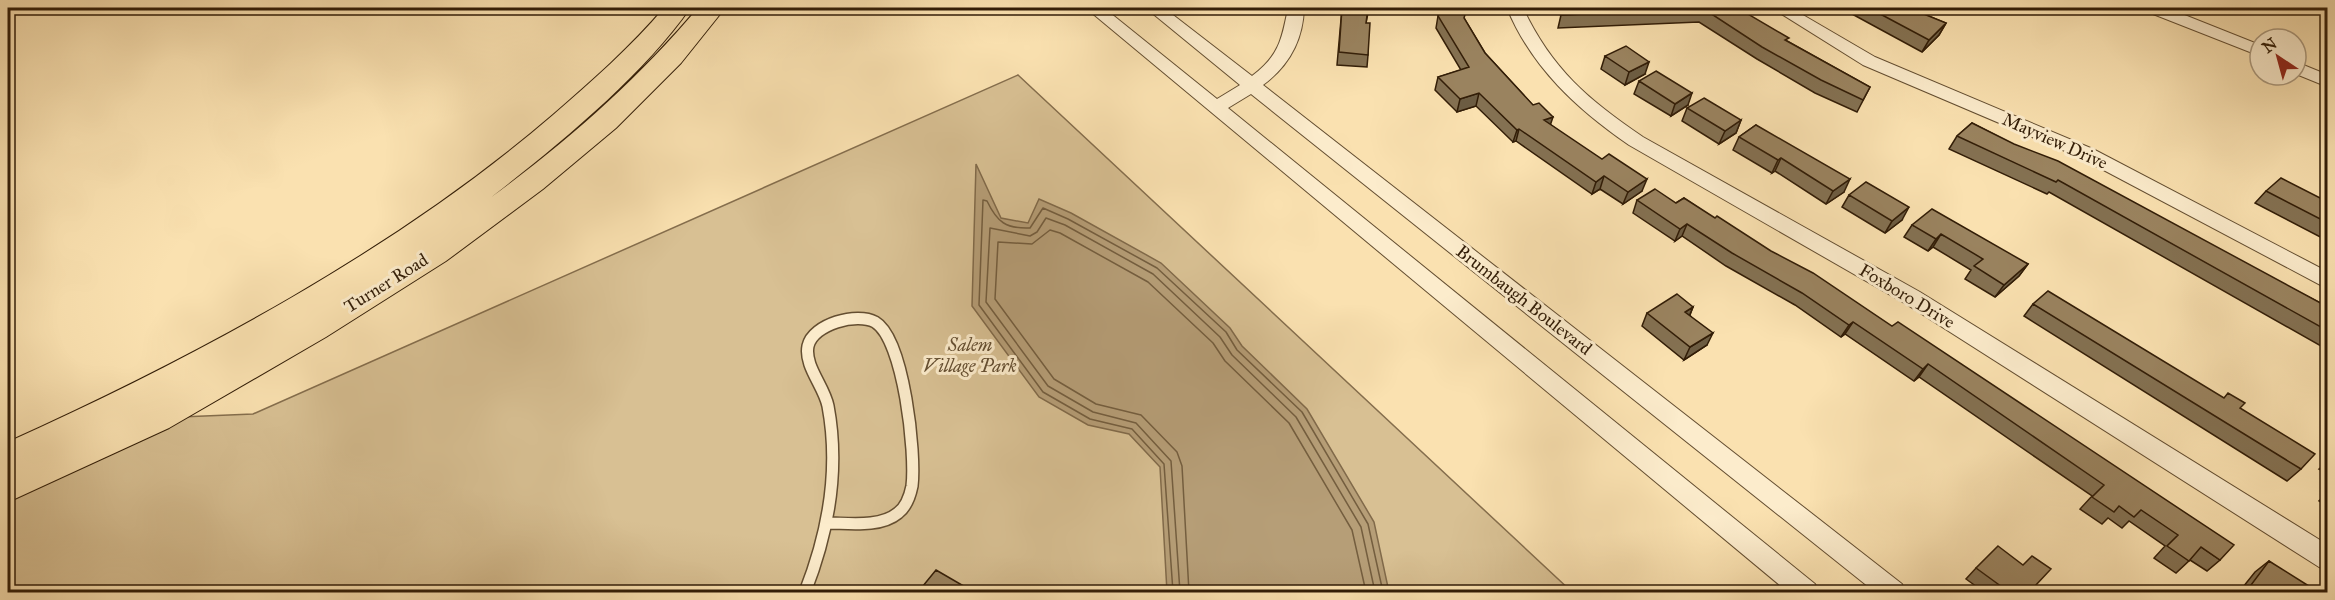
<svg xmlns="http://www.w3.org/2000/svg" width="2335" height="600" font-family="'IM FELL Great Primer',serif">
  <rect width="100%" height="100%" fill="#fae1b0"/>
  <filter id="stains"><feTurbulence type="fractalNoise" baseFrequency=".00333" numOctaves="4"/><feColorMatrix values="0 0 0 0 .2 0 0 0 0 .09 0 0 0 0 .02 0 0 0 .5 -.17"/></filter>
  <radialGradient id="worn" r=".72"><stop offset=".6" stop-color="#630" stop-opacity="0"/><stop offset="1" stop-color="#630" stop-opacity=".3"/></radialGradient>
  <path fill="#d8c093" stroke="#856e4d" stroke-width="1.5" d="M 1018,75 L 1572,592 L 8,592 L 8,486 L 156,418 L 253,414 Z"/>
  <path fill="#b69e77" stroke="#816a4a" stroke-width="1.5" d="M 976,164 L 1001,218 L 1028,223 L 1039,199 L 1071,213 L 1161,263 L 1230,328 L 1242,346 L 1307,409 L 1374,522 L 1389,592 L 1167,592 L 1160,467 L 1129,434 L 1088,425 L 1039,397 L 972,306 Z"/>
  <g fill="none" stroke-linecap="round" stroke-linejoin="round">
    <path stroke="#745e3f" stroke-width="1.5" d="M 1173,592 L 1164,464 L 1132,429 L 1090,419 L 1043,392 L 979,305 L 983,200 L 987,201 C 997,222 1006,229 1030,228 L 1043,208 L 1068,219 L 1157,268 L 1226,332 L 1237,350 L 1302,412 L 1368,524 L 1383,592
      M 1180,592 L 1171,461 L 1136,423 L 1093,412 L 1048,386 L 986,302 L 990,228 L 1030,236 L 1037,232 L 1046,218 L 1065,225 L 1153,274 L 1220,337 L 1232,355 L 1296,417 L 1361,527 L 1375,592
      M 1189,592 L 1182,466 L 1177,452 L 1141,415 L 1096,404 L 1054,379 L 995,299 L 998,242 L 1032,244 L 1050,230 L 1060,233 L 1148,282 L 1213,343 L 1225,361 L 1289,423 L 1352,530 L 1366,592"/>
    <g stroke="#644e31" stroke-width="14">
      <path id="service" d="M 805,592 C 829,531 840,470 828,406 C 824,386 804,366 808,346 C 813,324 857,312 875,322 C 904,339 916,454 912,486 C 910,496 906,507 898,513 C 880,528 848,523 827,523"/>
    </g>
    <g stroke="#644e31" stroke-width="2">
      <path id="minor" d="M 1086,8 L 1104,8 L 1217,99 L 1240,85 L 1146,8 L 1164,8 L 1252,76 C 1279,56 1282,39 1288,8 L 1304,8 C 1303,40 1289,66 1263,85 L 1902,584 L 1905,592 L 1875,592 L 1251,94 L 1228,108 L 1815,584 L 1819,592 L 1788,592 Z
        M 1507,8 L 1523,8 C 1551,68 1588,100 1643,137 L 1920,292 L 2328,545 L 2328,570 L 2319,567 L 1906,304 L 1629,145 C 1577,109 1532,68 1507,8 Z
        M 1772,8 L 1791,8 L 1875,57 L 2093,149 L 2328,272 L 2328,289 L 2079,157 L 1863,65 Z
        M 2146,8 L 2167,8 L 2260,45 L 2260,56 L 2148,12 Z
        M 2296,62 L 2328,75 L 2328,87 L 2296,74 Z"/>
    </g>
    <g stroke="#321d07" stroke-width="2">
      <path id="primary" d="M 664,8 L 690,8 C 643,76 556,147 490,198 C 567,142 637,80 698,8 L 725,8 L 681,63 L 616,128 L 543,189 L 446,261 L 326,337 L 169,428 L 8,502 L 8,442 C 196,357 396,250 553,115 C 592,81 631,47 664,8 Z"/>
    </g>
    <use href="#service" stroke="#fceccc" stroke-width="11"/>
    <use href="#minor" fill="#fceccc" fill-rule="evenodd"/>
    <use href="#primary" fill="#fae1b0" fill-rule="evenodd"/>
  </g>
  <path fill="#847152" stroke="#321d07" stroke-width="1.5" d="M 1342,8 L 1369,8 L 1366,23 L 1368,55 L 1367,67 L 1337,65 Z
    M 1740,8 L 1746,13 L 1787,41 L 1870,87 L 1857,112 L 1815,93 L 1757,59 L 1699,22 L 1558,28 L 1561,15 Z
    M 1841,8 L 1909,8 L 1946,23 L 1939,35 L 1922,52 Z
    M 1438,16 L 1464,18 L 1485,53 L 1551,125 L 1642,191 L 1623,204 L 1600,189 L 1592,194 L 1516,141 L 1513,142 L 1476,106 L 1457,112 L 1435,90 L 1438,77 L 1461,70 L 1436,28 Z
    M 1605,56 L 1645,74 L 1625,85 L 1601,69 Z
    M 1639,81 L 1688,105 L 1671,116 L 1634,94 Z
    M 1687,108 L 1741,120 L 1736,133 L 1719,144 L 1682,121 Z
    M 1972,123 L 2328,307 L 2328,350 L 2049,192 L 2047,194 L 1949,149 L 1957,136 Z
    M 1756,125 L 1844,192 L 1826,204 L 1775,171 L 1772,173 L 1733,150 L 1739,137 Z
    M 2266,191 L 2328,202 L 2328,241 L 2255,203 Z
    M 1849,195 L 1902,220 L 1885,233 L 1842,207 Z
    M 1684,198 L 2220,560 L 2207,571 L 2190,560 L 2176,573 L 2154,558 L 2165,546 L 2129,521 L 2122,528 L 2108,518 L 2102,524 L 2080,509 L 2092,496 L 1919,377 L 1914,381 L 1845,334 L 1841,337 L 1795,305 L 1726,266 L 1682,236 L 1675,241 L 1633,213 L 1637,200 L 1676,203 Z
    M 1912,225 L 2028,264 L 2019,276 L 1995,297 L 1965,279 L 1971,270 L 1933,247 L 1928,251 L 1904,237 Z
    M 2033,304 L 2240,408 L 2301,469 L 2287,481 L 2024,316 Z
    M 1693,307 L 1690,315 L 1707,345 L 1684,360 L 1642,326 L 1647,313 Z
    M 2328,461 L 2328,474 L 2319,469 Z
    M 2328,492 L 2328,507 L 2319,501 Z
    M 2269,561 L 2308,592 L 2239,592 L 2255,572 Z
    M 1976,568 L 2036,585 L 2046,592 L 1984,592 L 1966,579 Z"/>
  <path fill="#6c5c42" stroke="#321d07" stroke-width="1.5" d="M 1946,23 L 1939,35 L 1922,52 L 1929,40 Z
    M 1649,62 L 1645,74 L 1625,85 L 1629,72 Z
    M 1479,93 L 1476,106 L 1457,112 L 1460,99 Z
    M 1692,93 L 1688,105 L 1671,116 L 1675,104 Z
    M 1553,117 L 1549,129 L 1544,120 Z
    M 1741,120 L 1736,133 L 1719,144 L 1725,131 Z
    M 1519,129 L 1516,141 L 1513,142 L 1517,130 Z
    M 1781,158 L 1775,171 L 1772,173 L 1778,160 Z
    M 1604,176 L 1600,189 L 1592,194 L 1596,182 Z
    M 1647,179 L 1642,191 L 1623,204 L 1628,192 Z
    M 1850,179 L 1844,192 L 1826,204 L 1833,191 Z
    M 1909,207 L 1902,220 L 1885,233 L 1892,221 Z
    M 1687,224 L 1682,236 L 1675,241 L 1680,229 Z
    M 1941,234 L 1933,247 L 1928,251 L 1936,239 Z
    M 2028,264 L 2019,276 L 1995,297 L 2004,285 Z
    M 1693,307 L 1688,319 L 1685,312 Z
    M 1853,322 L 1845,334 L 1841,337 L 1849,325 Z
    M 1713,333 L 1707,345 L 1684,360 L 1690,347 Z
    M 1928,364 L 1919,377 L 1914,381 L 1923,369 Z"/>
  <path fill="#9a835f" stroke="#321d07" stroke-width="1.5" d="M 1342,8 L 1368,8 L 1366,23 L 1370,23 L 1368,55 L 1339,52 Z
    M 1440,8 L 1467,8 L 1464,18 L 1485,53 L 1533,105 L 1539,103 L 1553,117 L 1544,120 L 1602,159 L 1609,154 L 1647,179 L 1628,192 L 1604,176 L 1596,182 L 1519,129 L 1517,130 L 1479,93 L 1460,99 L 1438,77 L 1469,67 L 1438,16 Z
    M 1566,8 L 1740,8 L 1746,13 L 1789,38 L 1785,40 L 1870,87 L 1863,100 L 1821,80 L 1762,47 L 1704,9 L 1561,15 Z
    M 1869,8 L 1909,8 L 1946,23 L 1929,40 Z
    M 1626,46 L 1649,62 L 1629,72 L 1605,56 Z
    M 1656,71 L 1692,93 L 1675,104 L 1639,81 Z
    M 1704,98 L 1741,120 L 1725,131 L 1687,108 Z
    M 1972,123 L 2014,144 L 2058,161 L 2328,307 L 2328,331 L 2058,180 L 2056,182 L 1957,136 Z
    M 1756,125 L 1850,179 L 1833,191 L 1781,158 L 1778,160 L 1739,137 Z
    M 2281,178 L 2328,202 L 2328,223 L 2266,191 Z
    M 1866,182 L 1909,207 L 1892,221 L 1849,195 Z
    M 1655,189 L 1676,203 L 1684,198 L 1715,218 L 1717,216 L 1771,251 L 1813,273 L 1892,326 L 1898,322 L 2234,545 L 2220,560 L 2201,547 L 2189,561 L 2167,546 L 2178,535 L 2141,510 L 2134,517 L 2119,506 L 2114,512 L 2092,497 L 2104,485 L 1928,364 L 1923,369 L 1853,322 L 1849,325 L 1802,293 L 1732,253 L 1687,224 L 1680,229 L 1637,200 Z
    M 1932,209 L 2028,264 L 2004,285 L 1974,266 L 1983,259 L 1941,234 L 1936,239 L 1912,225 Z
    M 2048,291 L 2224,398 L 2228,393 L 2245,403 L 2240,408 L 2315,454 L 2301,469 L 2033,304 Z
    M 1677,294 L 1693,307 L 1685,312 L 1713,333 L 1690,347 L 1647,313 Z
    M 1998,546 L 2023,565 L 2032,556 L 2051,569 L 2036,585 L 2046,592 L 2009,592 L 1976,568 Z
    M 2269,561 L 2312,588 L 2308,592 L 2263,592 L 2251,585 Z
    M 936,570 L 974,592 L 918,592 Z"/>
  <g text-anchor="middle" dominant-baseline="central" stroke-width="6" stroke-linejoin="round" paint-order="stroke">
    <g font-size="18" fill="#321d07" stroke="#fceccc">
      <text transform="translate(2055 141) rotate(24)">Mayview Drive</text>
      <text transform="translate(386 283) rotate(-32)">Turner Road</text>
      <text transform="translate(1907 296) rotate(31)">Foxboro Drive</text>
      <text transform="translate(1524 300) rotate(38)">Brumbaugh Boulevard</text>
    </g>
    <g font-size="18" font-style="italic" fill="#644e31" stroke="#fceccc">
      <text x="970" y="345">Salem<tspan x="970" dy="21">Village Park</tspan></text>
    </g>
  </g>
  <rect width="2335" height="600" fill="none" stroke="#fae1b0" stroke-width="30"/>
  <rect x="9" y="9" width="2317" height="582" fill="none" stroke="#321d07" stroke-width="3"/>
  <rect x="15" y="15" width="2305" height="570" fill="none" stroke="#321d07" stroke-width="1.5"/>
  <g transform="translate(2278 57) rotate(324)"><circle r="28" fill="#fceccc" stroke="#ab997d" stroke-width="1.5"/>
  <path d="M0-4.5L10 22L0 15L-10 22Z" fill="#8f2418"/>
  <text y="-9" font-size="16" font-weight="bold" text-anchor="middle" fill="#321d07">N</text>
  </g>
  <rect width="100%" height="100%" filter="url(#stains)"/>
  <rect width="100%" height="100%" fill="url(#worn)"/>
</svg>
